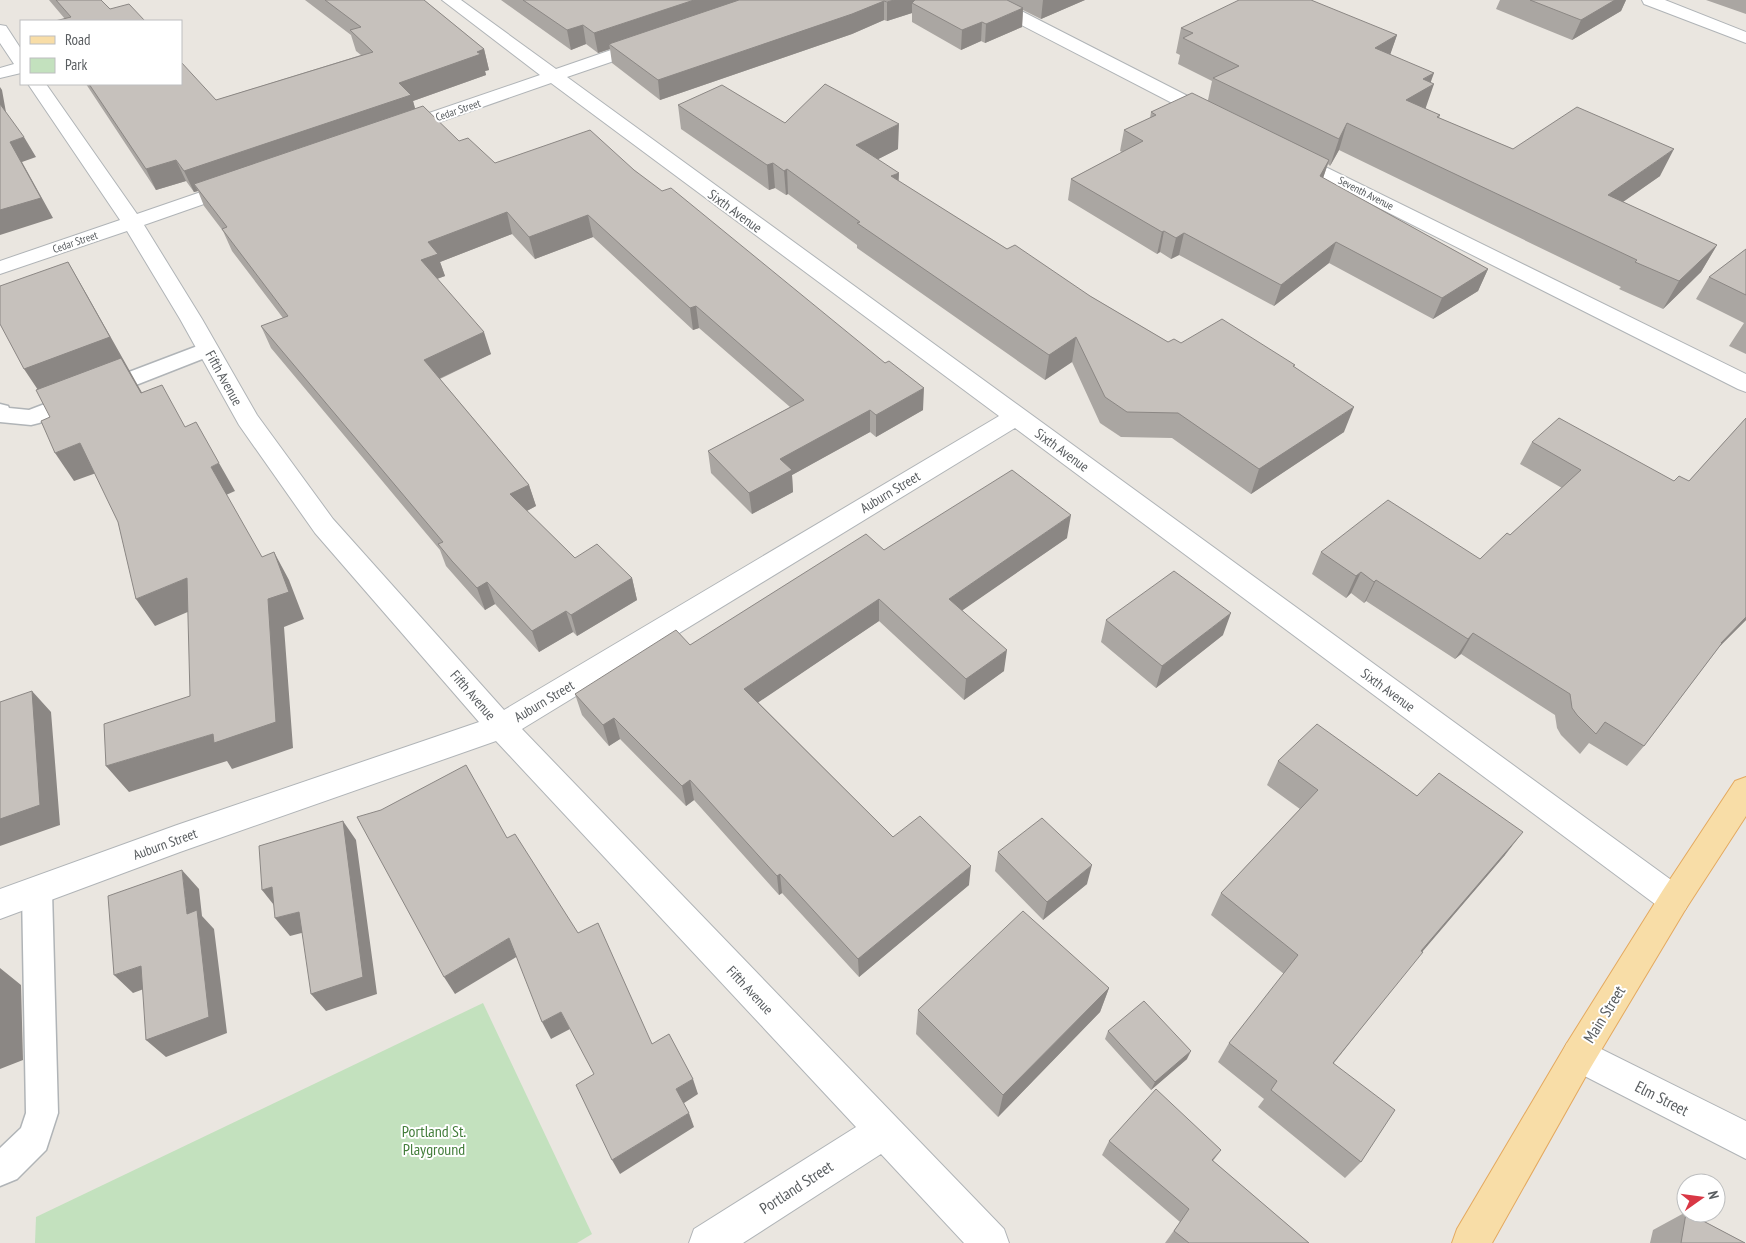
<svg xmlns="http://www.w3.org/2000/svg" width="1746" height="1243" font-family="'PT Sans Narrow',sans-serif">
  <rect width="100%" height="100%" fill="#eae6e0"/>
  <path fill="#c3e1be" d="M 483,1003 L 592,1234 L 577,1243 L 35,1243 L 36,1217 Z"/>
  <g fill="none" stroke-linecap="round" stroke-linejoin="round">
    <g stroke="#b0b4b7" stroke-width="3">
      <path id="lane" d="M 208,342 L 215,344 L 218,349 L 215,354 L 39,423 L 31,425 L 0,422 L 0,404 L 8,406 L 9,408 L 29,410 Z
        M 37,878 L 47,882 L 52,891 L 58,1113 L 46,1150 L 17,1179 L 0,1186 L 0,1148 L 21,1128 L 26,1113 L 22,891 L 27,882 Z"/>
    </g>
    <g stroke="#b0b4b7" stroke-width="2">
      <path id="street" d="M 442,0 L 461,0 L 556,69 L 640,40 L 646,39 L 652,40 L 655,44 L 652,48 L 567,77 L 1685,890 L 1690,900 L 1685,910 L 1674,915 L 1663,910 L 1015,428 L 522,729 L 1004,1229 L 1009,1243 L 964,1243 L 881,1154 L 743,1243 L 689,1243 L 694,1229 L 856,1127 L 496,741 L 180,852 L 0,919 L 0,889 L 177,825 L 479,722 L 315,533 L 239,425 L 180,319 L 127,231 L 0,274 L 0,261 L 120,220 L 28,84 L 46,84 L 137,214 L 230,182 L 237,180 L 244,182 L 247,186 L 244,190 L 144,225 L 202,319 L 257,415 L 333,519 L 504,710 L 999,416 L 551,83 L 408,133 L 401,135 L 394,133 L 392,129 L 394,125 L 540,75 Z
        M 979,0 L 1000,0 L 1219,112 L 1221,116 L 1219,120 L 1212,122 L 1205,120 L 981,4 Z
        M 1642,0 L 1665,0 L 1746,32 L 1746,43 L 1644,4 Z
        M 0,25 L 6,26 L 21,49 L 21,73 L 0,78 L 0,68 L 14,64 L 0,43 Z
        M 1291,150 L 1746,374 L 1746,392 L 1738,389 L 1284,160 L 1281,156 L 1284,152 Z
        M 1579,1038 L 1746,1121 L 1746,1159 L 1567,1067 L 1561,1055 L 1567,1043 Z"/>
    </g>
    <g stroke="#e4a95f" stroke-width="2">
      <path id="primary" d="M 1746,777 L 1746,816 L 1685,910 L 1591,1067 L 1492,1243 L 1452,1243 L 1457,1229 L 1567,1043 L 1663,890 L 1735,781 Z"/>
    </g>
    <use href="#lane" fill="#fff" fill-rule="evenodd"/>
    <use href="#street" fill="#fff" fill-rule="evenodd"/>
    <use href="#primary" fill="#f8dda7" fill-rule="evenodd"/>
  </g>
  <path fill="#aaa6a2" d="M 49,0 L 101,0 L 110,9 L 65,19 Z
    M 305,0 L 424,0 L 484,49 L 489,70 L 485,71 L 486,75 L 413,101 L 415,109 L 459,141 L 495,163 L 634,170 L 923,410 L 876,437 L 870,432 L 792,475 L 793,492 L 752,514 L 711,473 L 708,451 L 790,407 L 699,328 L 693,330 L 593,237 L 535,259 L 512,234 L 440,262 L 445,276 L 437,279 L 491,354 L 440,379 L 529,485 L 536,506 L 527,511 L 575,558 L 632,578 L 637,600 L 577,636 L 573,632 L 539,652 L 495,604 L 485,610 L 461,583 L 446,566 L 440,550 L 271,348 L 261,326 L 283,318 L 232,251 L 223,231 L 204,206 L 198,191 L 194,192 L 186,181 L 156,190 L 86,84 L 181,84 L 216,100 L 361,55 L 356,51 L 351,35 Z
    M 501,0 L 1085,0 L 1041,19 L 1023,10 L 1022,27 L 985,43 L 981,41 L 961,50 L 912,22 L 912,13 L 887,21 L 884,20 L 852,34 L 660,100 L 612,63 L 610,49 L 598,53 L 586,44 L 571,50 Z
    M 1500,0 L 1626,0 L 1621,11 L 1572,40 L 1496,9 Z
    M 1706,0 L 1746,0 L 1746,14 Z
    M 1181,28 L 1397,35 L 1390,54 L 1430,82 L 1425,109 L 1440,115 L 1439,118 L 1513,149 L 1660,176 L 1623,202 L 1717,245 L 1701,272 L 1663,309 L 1619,289 L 1621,287 L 1339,150 L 1330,166 L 1328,164 L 1323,178 L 1488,269 L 1478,291 L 1433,319 L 1329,263 L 1274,306 L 1179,255 L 1171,259 L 1160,252 L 1157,254 L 1068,200 L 1071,179 L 1122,152 L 1120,151 L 1124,130 L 1150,118 L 1151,112 L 1208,100 L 1212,81 L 1178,64 L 1180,55 L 1176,53 Z
    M 678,105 L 785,123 L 898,149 L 878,159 L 898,181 L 1007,249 L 1090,296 L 1168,342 L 1181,343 L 1295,367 L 1344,432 L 1251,494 L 1172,438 L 1121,437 L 1100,423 L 1072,362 L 1045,380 L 857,248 L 857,245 L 788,194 L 786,195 L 775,188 L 769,190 L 681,129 Z
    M 1746,249 L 1746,354 L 1729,346 L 1744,323 L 1696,299 L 1709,277 Z
    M 1746,418 L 1746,620 L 1719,647 L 1644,746 L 1627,766 L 1589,743 L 1580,754 L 1561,735 L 1557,728 L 1555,715 L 1461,654 L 1455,659 L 1366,601 L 1364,603 L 1351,593 L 1346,598 L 1312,574 L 1321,552 L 1480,559 L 1510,535 L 1562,488 L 1520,464 L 1532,442 L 1674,481 L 1689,481 Z
    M 1067,538 L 962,610 L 1004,671 L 964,700 L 879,621 L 758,702 L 893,837 L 969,885 L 859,977 L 782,893 L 779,895 L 694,800 L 686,806 L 620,739 L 609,746 L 582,715 L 575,694 L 690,645 L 884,550 Z
    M 1106,620 L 1223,635 L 1156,688 L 1101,642 Z
    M 1278,761 L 1417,796 L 1505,855 L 1422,951 L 1334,1063 L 1361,1162 L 1345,1178 L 1258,1107 L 1264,1099 L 1218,1062 L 1229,1043 L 1284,974 L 1211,915 L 1221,893 L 1300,809 L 1267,785 Z
    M 998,852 L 1087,884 L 1043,920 L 995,871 Z
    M 1109,988 L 1100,1012 L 998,1117 L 916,1034 L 918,1010 Z
    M 1108,1031 L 1187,1059 L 1151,1090 L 1105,1039 Z
    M 1109,1141 L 1221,1150 L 1213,1161 L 1309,1243 L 1165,1243 L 1180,1222 L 1102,1155 Z
    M 1686,1212 L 1688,1213 L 1745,1243 L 1650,1243 L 1653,1230 Z"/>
  <path fill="#8b8784" d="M 694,0 L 751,0 L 609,44 L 610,49 L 598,53 L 594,33 Z
    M 894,0 L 927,0 L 912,3 L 912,13 L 887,21 L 887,2 Z
    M 1043,0 L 1085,0 L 1041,19 Z
    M 1615,0 L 1626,0 L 1621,11 L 1572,40 L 1581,20 Z
    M 884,1 L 884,20 L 852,34 L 660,100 L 658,80 Z
    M 1023,8 L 1022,27 L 985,43 L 986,24 Z
    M 982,22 L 981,41 L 961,50 L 962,30 Z
    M 583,25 L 586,44 L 571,50 L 567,30 Z
    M 1397,35 L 1388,61 L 1375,48 Z
    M 484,49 L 489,70 L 485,71 L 486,75 L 413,101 L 417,115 L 194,184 L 198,191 L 194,192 L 184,171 L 399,83 Z
    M 1434,73 L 1429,87 L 1434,84 L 1425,110 L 1406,100 L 1423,79 Z
    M 0,87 L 2,90 L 7,118 L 0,106 Z
    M 1347,123 L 1339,150 L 1330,166 L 1339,139 Z
    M 899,124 L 898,149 L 857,170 L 856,145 Z
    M 24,137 L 36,157 L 22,162 L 53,218 L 0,235 L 0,210 L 10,142 Z
    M 1674,149 L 1660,176 L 1594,222 L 1608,195 Z
    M 176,160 L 186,181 L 156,190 L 146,169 Z
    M 1329,160 L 1322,181 L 1320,176 Z
    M 773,163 L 775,188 L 769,190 L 767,165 Z
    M 787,169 L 788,194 L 786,195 L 784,171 Z
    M 899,173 L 898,198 L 891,176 Z
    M 507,212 L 512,234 L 440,262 L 445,276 L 428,282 L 421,260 L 428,242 Z
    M 588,215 L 593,237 L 535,259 L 529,237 Z
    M 1164,231 L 1160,252 L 1157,254 L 1162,232 Z
    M 1184,233 L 1179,255 L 1171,259 L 1176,238 Z
    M 1336,242 L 1329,263 L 1274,306 L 1281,285 Z
    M 1717,245 L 1701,272 L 1663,309 L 1679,281 Z
    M 68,262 L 87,295 L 158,421 L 46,402 L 24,369 Z
    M 1488,269 L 1478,291 L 1433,319 L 1442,298 Z
    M 696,306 L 699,328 L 693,330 L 690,308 Z
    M 484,332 L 491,354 L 432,382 L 424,360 Z
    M 1076,337 L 1072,362 L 1045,380 L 1049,355 Z
    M 924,388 L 923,410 L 876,437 L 876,415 Z
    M 1354,407 L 1344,432 L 1251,494 L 1259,469 Z
    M 870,410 L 870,432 L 792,475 L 793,492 L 752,514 L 749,493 L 780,459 Z
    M 80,443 L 99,472 L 74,481 L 55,453 Z
    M 219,463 L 235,491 L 226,495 L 211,467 Z
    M 529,485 L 536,506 L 517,516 L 510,494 Z
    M 1071,515 L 1067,538 L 947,621 L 949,599 Z
    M 274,552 L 289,580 L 304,619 L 284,627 L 293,748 L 232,769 L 227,761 L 129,792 L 106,766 L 213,734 L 268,599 Z
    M 1361,572 L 1351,593 L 1346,598 L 1356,576 Z
    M 187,578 L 204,605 L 155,626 L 136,599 Z
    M 632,578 L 637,600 L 577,636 L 571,615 Z
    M 1376,580 L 1366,601 L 1364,603 L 1374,582 Z
    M 487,582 L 495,604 L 485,610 L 477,588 Z
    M 879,599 L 879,621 L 747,710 L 744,689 Z
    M 566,611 L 573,632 L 539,652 L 532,631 Z
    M 1231,613 L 1223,635 L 1156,688 L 1162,666 Z
    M 1746,617 L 1746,620 L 1703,663 L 1721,643 Z
    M 1473,633 L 1461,654 L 1455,659 L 1468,639 Z
    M 1007,650 L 1004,671 L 964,700 L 966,679 Z
    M 32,691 L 51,712 L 60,825 L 0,846 L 0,819 Z
    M 614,718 L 620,739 L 609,746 L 603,725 Z
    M 690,780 L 694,800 L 686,806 L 682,786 Z
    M 343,821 L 356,840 L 377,994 L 326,1011 L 311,994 Z
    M 1523,832 L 1505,855 L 1405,972 L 1421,951 Z
    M 1092,865 L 1087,884 L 1043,920 L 1047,902 Z
    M 971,866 L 969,885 L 859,977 L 858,959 Z
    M 182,870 L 199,889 L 202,916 L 214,929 L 227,1033 L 166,1057 L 146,1040 L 187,914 Z
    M 780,874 L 782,893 L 779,895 L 777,876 Z
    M 272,887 L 277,909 L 262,890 Z
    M 299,912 L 313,930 L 290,936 L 275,918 Z
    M 509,938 L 518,956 L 455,994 L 444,977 Z
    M 141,966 L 160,983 L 133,993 L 114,975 Z
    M 0,968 L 21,985 L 23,1060 L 0,1069 Z
    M 1109,988 L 1100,1012 L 998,1117 L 1003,1095 Z
    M 561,1012 L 570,1029 L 551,1039 L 542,1022 Z
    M 1191,1051 L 1187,1059 L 1151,1090 L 1155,1082 Z
    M 693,1079 L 698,1094 L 681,1105 L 676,1089 Z
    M 689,1113 L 694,1127 L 620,1174 L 612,1160 Z"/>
  <path fill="#c6c1bc" stroke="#8b8784" d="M 56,0 L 101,0 L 110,9 L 129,4 L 145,21 L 55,21 L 71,17 Z
    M 325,0 L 424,0 L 484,49 L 477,52 L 481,54 L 399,83 L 411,95 L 184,171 L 176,160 L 146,169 L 89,84 L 181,84 L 181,62 L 216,100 L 373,52 L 350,30 L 361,27 Z
    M 523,0 L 694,0 L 594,33 L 583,25 L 567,30 Z
    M 739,0 L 894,0 L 887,2 L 884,1 L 852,14 L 658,80 L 609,44 Z
    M 915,0 L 1007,0 L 1023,8 L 986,24 L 982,22 L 962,30 L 912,3 Z
    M 1239,0 L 1311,0 L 1397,35 L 1375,48 L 1434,73 L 1423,79 L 1434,84 L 1406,100 L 1440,115 L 1437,117 L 1513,149 L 1577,107 L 1674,149 L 1608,195 L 1717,245 L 1679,281 L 1635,262 L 1637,260 L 1347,123 L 1339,139 L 1213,78 L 1239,66 L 1183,38 L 1193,33 L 1181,28 Z
    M 1530,0 L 1615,0 L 1581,20 Z
    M 825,84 L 899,124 L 856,145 L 899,173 L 891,176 L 1007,249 L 1015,245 L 1090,296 L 1168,342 L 1174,339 L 1181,343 L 1222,319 L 1295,365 L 1293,366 L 1354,407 L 1259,469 L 1178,413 L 1127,412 L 1105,397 L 1076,337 L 1049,355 L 857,223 L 860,222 L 787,169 L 784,171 L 773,163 L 767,165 L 678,105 L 722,85 L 785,123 Z
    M 1192,93 L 1329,160 L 1320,176 L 1488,269 L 1442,298 L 1336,242 L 1281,285 L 1184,233 L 1176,238 L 1164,231 L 1162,232 L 1071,179 L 1143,141 L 1124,130 L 1156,115 L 1151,112 Z
    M 0,104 L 24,137 L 10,142 L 41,198 L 0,210 Z
    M 423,106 L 459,141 L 468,138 L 495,163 L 590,130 L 634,170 L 662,191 L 671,188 L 885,363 L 889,361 L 924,388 L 876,415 L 870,410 L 780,459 L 792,470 L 749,493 L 708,451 L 804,400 L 696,306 L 690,308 L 588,215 L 529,237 L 507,212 L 428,242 L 438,254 L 421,260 L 484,332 L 424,360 L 529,485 L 510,494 L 575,558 L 597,544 L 632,578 L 571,615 L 566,611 L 532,631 L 487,582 L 477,588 L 452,561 L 438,544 L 443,542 L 261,326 L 288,316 L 222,229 L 227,227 L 194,184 Z
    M 1746,249 L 1746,295 L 1709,277 Z
    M 68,262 L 110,337 L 24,369 L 0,324 L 0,286 Z
    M 121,358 L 141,393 L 162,385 L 185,427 L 196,422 L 219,463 L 211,467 L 262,557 L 274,552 L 289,592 L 268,599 L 276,722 L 214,743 L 213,734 L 106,766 L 104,724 L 190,696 L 187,578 L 136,599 L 118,522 L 80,443 L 55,453 L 41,421 L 50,417 L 36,390 Z
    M 1559,418 L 1674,481 L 1679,476 L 1689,481 L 1746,418 L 1746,617 L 1721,643 L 1722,643 L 1644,746 L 1605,722 L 1596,734 L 1577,715 L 1572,708 L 1570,694 L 1473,633 L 1468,639 L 1376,580 L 1374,582 L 1361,572 L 1356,576 L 1321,552 L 1388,500 L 1480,559 L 1507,533 L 1510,535 L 1581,470 L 1532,442 Z
    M 1012,470 L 1071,515 L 949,599 L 1007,650 L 966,679 L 879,599 L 744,689 L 893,837 L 920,816 L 971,866 L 858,959 L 780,874 L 777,876 L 690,780 L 682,786 L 614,718 L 603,725 L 575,694 L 676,630 L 690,645 L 866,534 L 884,550 Z
    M 1174,571 L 1231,613 L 1162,666 L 1106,620 Z
    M 32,691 L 40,805 L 0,819 L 0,702 Z
    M 1317,724 L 1417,796 L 1439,773 L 1523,832 L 1421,951 L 1423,952 L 1333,1063 L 1395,1110 L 1361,1162 L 1271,1090 L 1277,1081 L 1229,1043 L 1298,955 L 1221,893 L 1318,790 L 1278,761 Z
    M 466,765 L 507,838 L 515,834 L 578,933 L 598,923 L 652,1044 L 669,1034 L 693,1079 L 676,1089 L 689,1113 L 612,1160 L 576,1085 L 594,1074 L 561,1012 L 542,1022 L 509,938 L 444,977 L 357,817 L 381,810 Z
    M 1042,818 L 1092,865 L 1047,902 L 998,852 Z
    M 343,821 L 363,977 L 311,994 L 299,912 L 275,918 L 272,887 L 262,890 L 259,846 Z
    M 182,870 L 187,914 L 197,910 L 209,1017 L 146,1040 L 141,966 L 114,975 L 108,896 Z
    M 1023,911 L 1109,988 L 1003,1095 L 918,1010 Z
    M 1144,1001 L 1191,1051 L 1155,1082 L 1108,1031 Z
    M 1156,1089 L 1221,1150 L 1212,1160 L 1309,1243 L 1189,1243 L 1174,1231 L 1189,1209 L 1109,1141 Z
    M 1686,1213 L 1688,1213 L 1745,1243 L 1681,1243 Z"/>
  <g text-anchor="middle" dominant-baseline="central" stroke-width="4" stroke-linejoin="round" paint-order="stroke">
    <g font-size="11" fill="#595d60" stroke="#fff">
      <text transform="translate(458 110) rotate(-19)">Cedar Street</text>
      <text transform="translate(1366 193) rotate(27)">Seventh Avenue</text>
      <text transform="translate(75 242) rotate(-19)">Cedar Street</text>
    </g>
    <g font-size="14" fill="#595d60" stroke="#fff">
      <text transform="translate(735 211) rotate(36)">Sixth Avenue</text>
      <text transform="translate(224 378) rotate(61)">Fifth Avenue</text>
      <text transform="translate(1062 450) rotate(36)">Sixth Avenue</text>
      <text transform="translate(890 492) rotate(-31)">Auburn Street</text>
      <text transform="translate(1388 690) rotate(36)">Sixth Avenue</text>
      <text transform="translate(473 695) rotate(49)">Fifth Avenue</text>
      <text transform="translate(544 701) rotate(-31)">Auburn Street</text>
      <text transform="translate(165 844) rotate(-20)">Auburn Street</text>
      <text transform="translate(750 990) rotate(47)">Fifth Avenue</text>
    </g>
    <g font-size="16" fill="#595d60" stroke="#fff">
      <text transform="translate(1604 1014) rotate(-58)">Main Street</text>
      <text transform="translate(1662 1098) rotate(27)">Elm Street</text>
      <text transform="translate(796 1187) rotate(-33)">Portland Street</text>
    </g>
    <g font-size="16" fill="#427d3a" stroke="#fff">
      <text x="434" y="1131">Portland St.<tspan x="434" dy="18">Playground</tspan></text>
    </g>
  </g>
  <rect x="20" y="20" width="162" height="65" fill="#ffffff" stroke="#bdbebf"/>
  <rect x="30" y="36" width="25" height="8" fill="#f8dda7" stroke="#bdbebf"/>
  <text x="65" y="45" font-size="15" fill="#595d60">Road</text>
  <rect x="30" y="58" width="25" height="15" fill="#c3e1be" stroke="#bdbebf"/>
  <text x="65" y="70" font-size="15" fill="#595d60">Park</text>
  <g transform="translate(1701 1198) rotate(76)"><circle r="24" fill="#ffffff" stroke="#bdbebf"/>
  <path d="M0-4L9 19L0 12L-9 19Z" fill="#d93745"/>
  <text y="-8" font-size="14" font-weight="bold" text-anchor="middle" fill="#595d60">N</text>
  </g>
</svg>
